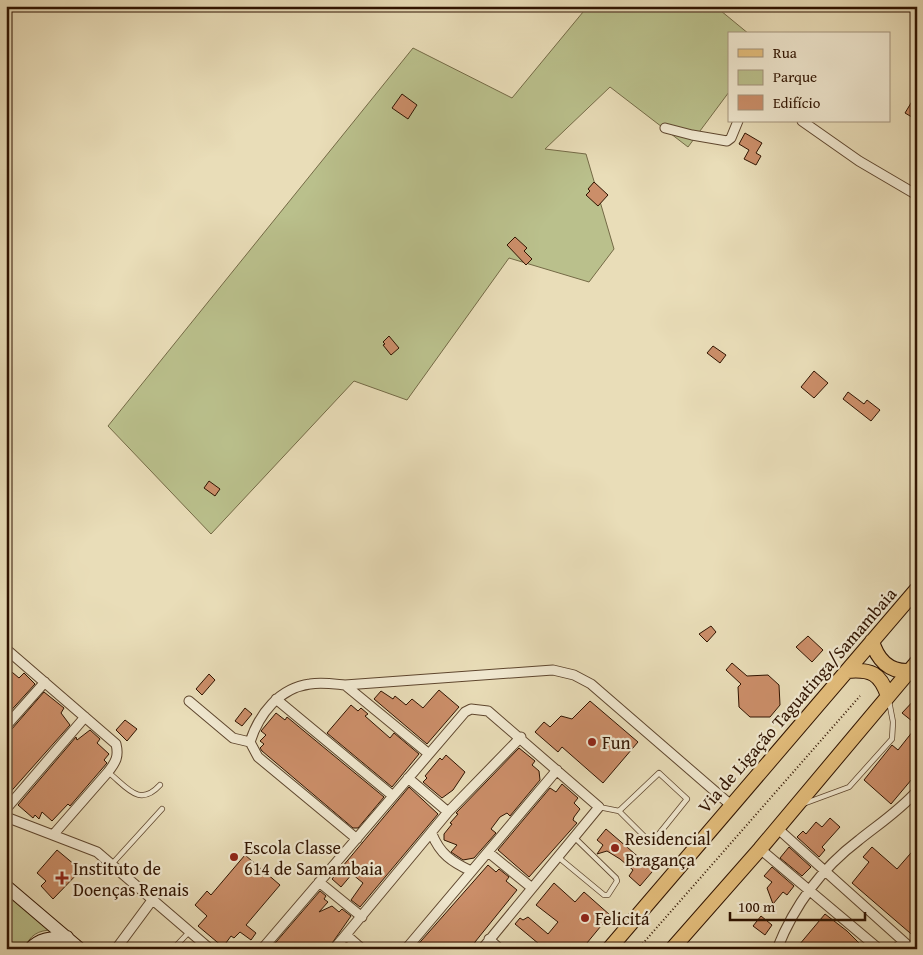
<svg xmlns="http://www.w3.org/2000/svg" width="923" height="955" font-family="'Gentium Book Plus',serif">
  <rect width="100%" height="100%" fill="#e9ddb8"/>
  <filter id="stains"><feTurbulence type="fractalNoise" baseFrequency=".004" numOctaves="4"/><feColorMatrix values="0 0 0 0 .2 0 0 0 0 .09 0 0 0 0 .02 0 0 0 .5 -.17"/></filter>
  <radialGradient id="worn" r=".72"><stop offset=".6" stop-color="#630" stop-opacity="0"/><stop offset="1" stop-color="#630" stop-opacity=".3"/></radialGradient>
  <path fill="#bac08c" stroke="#746a46" d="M 588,6 L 715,6 L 749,34 L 729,34 L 729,92 L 688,147 L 610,87 L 545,149 L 586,154 L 614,249 L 589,282 L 509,258 L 407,400 L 354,381 L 211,534 L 108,426 L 413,48 L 512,98 Z
    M 6,892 L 53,930 C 38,930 30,935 24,949 L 6,949 Z"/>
  <path fill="#cb8e69" stroke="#2f1300" d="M 917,93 L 917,120 L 905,113 Z
    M 402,94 L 417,105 L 408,119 L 392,108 Z
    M 745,133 L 762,143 L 756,153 L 761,156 L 756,165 L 744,159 L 749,150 L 739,144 Z
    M 594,182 L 608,195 L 598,206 L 586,195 L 590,191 L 588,189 Z
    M 515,237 L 527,248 L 524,251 L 532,259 L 526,265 L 507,245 Z
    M 389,336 L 399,348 L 391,355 L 383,345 L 385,344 L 383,342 Z
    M 713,346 L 726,355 L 720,363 L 707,353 Z
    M 814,371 L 828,383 L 814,398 L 801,387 Z
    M 848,392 L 864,404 L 867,400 L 880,410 L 871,421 L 843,399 Z
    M 209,481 L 220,489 L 215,496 L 204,488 Z
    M 711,626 L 716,632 L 707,642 L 699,634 Z
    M 808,636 L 823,650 L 812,662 L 796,647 Z
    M 732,663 L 747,676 L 768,675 L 779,685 L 780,705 L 770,717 L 750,717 L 739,707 L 738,687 L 741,684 L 726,670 Z
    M 6,667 L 19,678 L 24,673 L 35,684 L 6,716 Z
    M 209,674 L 215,680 L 202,695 L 196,689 Z
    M 439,690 L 459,707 L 427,744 L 374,699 L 381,691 L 393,699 L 395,696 L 406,705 L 412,699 L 423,708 Z
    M 44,692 L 64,708 L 61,713 L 70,725 L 6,797 L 6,732 L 11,730 Z
    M 917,697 L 917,725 L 902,713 Z
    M 590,701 L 638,742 L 603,783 L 562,747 L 558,752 L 535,732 L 544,722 L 550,727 L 561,716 L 572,719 Z
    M 351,705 L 358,711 L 361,708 L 368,714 L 365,716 L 390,738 L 394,733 L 419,754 L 392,787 L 327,733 Z
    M 245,708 L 252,714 L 242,726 L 235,721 Z
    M 276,713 L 285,720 L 287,717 L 384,797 L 358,828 L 353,828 L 262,751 L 260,748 L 264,744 L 260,741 L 266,735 L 261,731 Z
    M 125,720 L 137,729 L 127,741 L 116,730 Z
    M 917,726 L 917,773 L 891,804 L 864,780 L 892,745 L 898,750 Z
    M 90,730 L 100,739 L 97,743 L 109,754 L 104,760 L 107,763 L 70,806 L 68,804 L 52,821 L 42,812 L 39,819 L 35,815 L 33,818 L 18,805 L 76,737 L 77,740 Z
    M 519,748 L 535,761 L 532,765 L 539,771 L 540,780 L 510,816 L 507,813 L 500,817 L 491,829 L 496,833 L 474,858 L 463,860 L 451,852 L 457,845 L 444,840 L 444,834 L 452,824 L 450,823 L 458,814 L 456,813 Z
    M 446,755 L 465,772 L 453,790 L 442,798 L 423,782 L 427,778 L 425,776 L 440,758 L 442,760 Z
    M 562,784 L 578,798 L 574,803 L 580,809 L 574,817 L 573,820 L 577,823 L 529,877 L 498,850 L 550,788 L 556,792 Z
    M 409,787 L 438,814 L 360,907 L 351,900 L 363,883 L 352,874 L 341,887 L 332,879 Z
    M 830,818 L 840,827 L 822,847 L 825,850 L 819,857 L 797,837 L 803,831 L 806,834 L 816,822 L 822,827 Z
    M 606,829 L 642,860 L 646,855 L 658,865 L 640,886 L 629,876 L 633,870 L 620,859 L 607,851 L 597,854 L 603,845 L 597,840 Z
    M 917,846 L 917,939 L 852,883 L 869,862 L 863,857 L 872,847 L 897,869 Z
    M 789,847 L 811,867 L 802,876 L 780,858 Z
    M 57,850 L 81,870 L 53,899 L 41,886 L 46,881 L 37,873 Z
    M 245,855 L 280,885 L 246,925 L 256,933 L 251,940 L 240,932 L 234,938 L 231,936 L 223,947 L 198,926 L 207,916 L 195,905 L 207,891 L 211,895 Z
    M 488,865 L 496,872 L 499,869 L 509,877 L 506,881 L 517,890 L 475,942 L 473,949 L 414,949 Z
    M 772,867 L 794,886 L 787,895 L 783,892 L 773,904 L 767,888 L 772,882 L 764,876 Z
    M 554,883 L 575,902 L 584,892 L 610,915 L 582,949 L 535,949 L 539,944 L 515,924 L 520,918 L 523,920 L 528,917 L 548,934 L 558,922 L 536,905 Z
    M 320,891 L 326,896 L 324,899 L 328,902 L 319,912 L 332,906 L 339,912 L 342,909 L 351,916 L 328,949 L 270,949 Z
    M 825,914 L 847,931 L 865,949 L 803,949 L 799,945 Z
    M 761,916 L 772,925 L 765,935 L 753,926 Z"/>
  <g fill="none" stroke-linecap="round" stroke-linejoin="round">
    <g stroke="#5e462e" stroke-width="6">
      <path id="lane" d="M 108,772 C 127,787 139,808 160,785
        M 803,804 L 849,787 L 892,739 L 893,722 L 889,701
        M 599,807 L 619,811 L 649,841 L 654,840 L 687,799 L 659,773 L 619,811
        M 558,857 L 604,895 L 608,895 L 617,881 L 616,878 L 575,838
        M 112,864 L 162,809
        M 173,949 L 190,931"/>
    </g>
    <g stroke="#5e462e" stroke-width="11">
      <path id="street" d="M 802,121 L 859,161 L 917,195
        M 665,128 L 692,135 L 727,141 L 731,138 L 738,121
        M 6,649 L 116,744 C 119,756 116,762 108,772 L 53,835
        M 345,685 L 429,754
        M 276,699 L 393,796
        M 189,701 L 233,738 L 250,742
        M 6,726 L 45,682
        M 408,778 L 448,812
        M 6,809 L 85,717
        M 6,817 L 97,852 L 210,949
        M 777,828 L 912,949
        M 432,834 C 440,854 452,862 471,871
        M 357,839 L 258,757 L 250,742 C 259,714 279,688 310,684 C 322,682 334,684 345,685 L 553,670 L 574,675 L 591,684 L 732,806
        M 760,849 L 879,949
        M 488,852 L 532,888
        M 319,882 L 362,917
        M 346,935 L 362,949
        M 489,939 L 500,949
        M 116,949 L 153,899
        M 262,949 L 465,712 L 471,709 L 488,711 L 599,807 L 482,949
        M 334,949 L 448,812 L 521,737
        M 406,949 L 557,770
        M 777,949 C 794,906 822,868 859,840 C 879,824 899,811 917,791
        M 896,949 L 903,941"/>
    </g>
    <g stroke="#2f1300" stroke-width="14">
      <path id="secondary" d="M 6,886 L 80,949
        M 30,949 C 40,938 52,938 67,937"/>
    </g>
    <g stroke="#2f1300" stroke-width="16">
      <path id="primary" d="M 872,641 C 877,659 889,672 909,671
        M 847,671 C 871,669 880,673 888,696
        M 609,949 L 917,589
        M 672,949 L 760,849 L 917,662"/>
    </g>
    <path stroke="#2f1300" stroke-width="2" stroke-dasharray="1 2.5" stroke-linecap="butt" d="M 638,949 L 860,696"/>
    <use href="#lane" stroke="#f1e9d1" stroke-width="4.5"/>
    <use href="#street" stroke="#f1e9d1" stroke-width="9"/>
    <use href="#secondary" stroke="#f1e9d1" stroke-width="12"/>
    <use href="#primary" stroke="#e4be7c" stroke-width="14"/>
  </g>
  <g fill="#8f2418" stroke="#f1e9d1" stroke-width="2">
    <circle cx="592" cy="742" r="5"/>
    <circle cx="615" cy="848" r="5"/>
    <circle cx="234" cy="857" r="5"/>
    <path d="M59.5 870.5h5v5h5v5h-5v5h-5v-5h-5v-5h5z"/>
    <circle cx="585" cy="918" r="5"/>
  </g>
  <g text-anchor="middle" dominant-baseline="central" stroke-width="4.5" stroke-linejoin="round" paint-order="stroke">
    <g font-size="18" fill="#2f1300" stroke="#f1e9d1">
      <text transform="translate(797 700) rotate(-49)">Via de Ligação Taguatinga/Samambaia</text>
    </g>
    <g font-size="18" fill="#2f1300" stroke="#f1e9d1" text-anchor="start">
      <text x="602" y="742">Fun</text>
      <text x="625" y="838">Residencial<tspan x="625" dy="21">Bragança</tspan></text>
      <text x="244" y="847">Escola Classe<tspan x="244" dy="21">614 de Samambaia</tspan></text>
      <text x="73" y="868">Instituto de<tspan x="73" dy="21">Doenças Renais</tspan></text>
      <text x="595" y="918">Felicitá</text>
    </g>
  </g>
  <rect width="923" height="955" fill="none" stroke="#e9ddb8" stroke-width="25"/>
  <rect x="8" y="8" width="908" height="940" fill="none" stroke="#2f1300" stroke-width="2.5"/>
  <rect x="12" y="12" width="898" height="930" fill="none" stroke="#2f1300"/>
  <rect x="728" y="32" width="162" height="90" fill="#f1e9d1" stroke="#a3937d"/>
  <rect x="738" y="49" width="25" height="8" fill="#e4be7c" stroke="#a3937d"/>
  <text x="773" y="58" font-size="15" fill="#2f1300">Rua</text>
  <rect x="738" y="70" width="25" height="15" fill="#bac08c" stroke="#a3937d"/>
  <text x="773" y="82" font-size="15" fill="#2f1300">Parque</text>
  <rect x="738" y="95" width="25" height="15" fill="#cb8e69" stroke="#a3937d"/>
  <text x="773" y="108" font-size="15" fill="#2f1300">Edifício</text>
  <path d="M730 912v8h135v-8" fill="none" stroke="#2f1300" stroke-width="2.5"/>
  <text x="738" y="912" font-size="15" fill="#2f1300" stroke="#f1e9d1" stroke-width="4" paint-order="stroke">100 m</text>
  <rect width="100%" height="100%" filter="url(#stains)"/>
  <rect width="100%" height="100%" fill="url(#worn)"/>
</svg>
